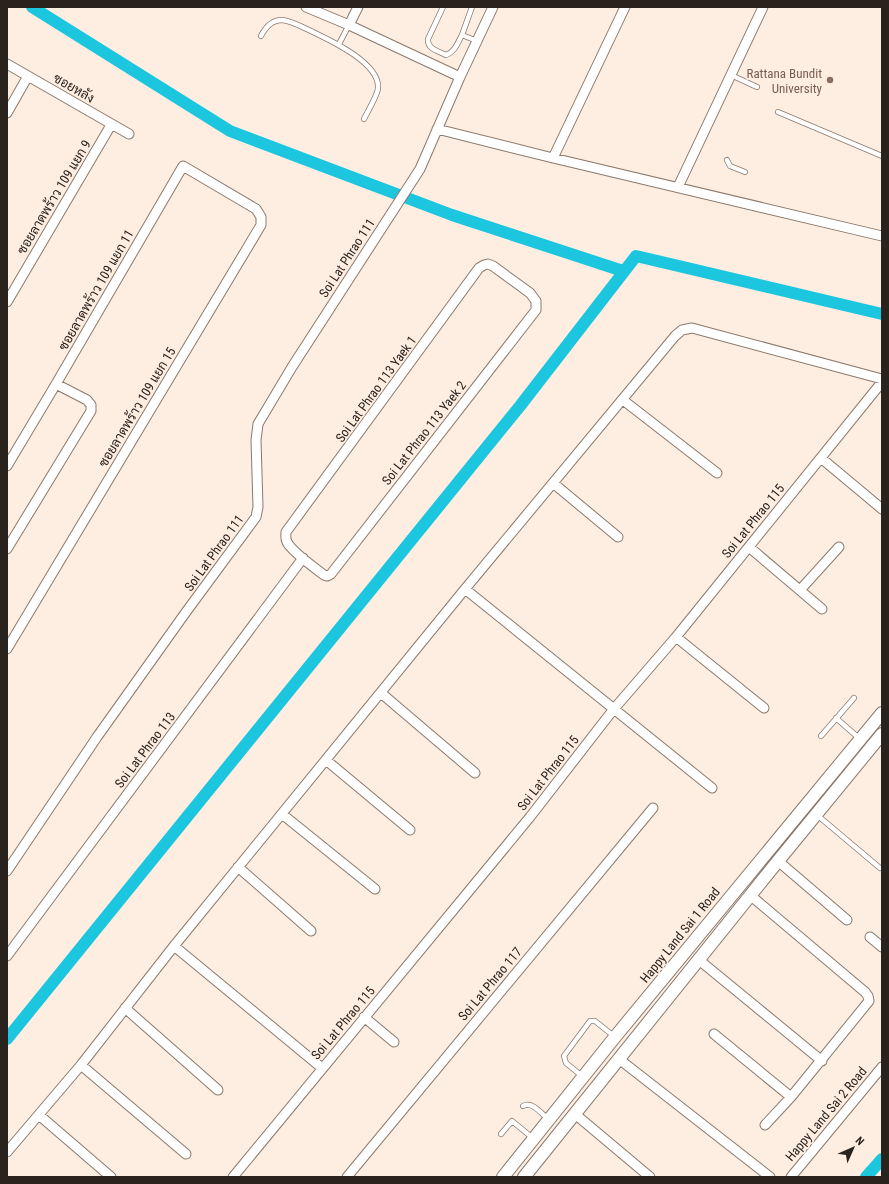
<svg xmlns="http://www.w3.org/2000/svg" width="889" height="1184" font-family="'Roboto Condensed',Sarabun,sans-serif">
  <rect width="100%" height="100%" fill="#feeee2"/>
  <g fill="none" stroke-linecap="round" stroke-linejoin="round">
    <path stroke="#1cc6df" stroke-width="12" d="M 32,7 L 230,131 L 452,215 L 623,271
      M 7,1039 L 520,406 L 636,256 L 882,314
      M 866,1177 L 882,1159"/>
    <g stroke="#8b796b" stroke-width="6">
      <path id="service" d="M 443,7 L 428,39 C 427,49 438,51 446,55 C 455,52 458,42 462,35
        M 472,7 L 462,35 L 477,41
        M 261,36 C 265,28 272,20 282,20 C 292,21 302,27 311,31 C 330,40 380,63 378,88 C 378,94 367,113 364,119
        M 339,44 L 349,25
        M 731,75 L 757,87
        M 778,112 L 882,156
        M 727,160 L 730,166 L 745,172
        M 836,718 L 860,739
        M 821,736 L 854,698
        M 817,815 L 880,868
        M 582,1076 L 566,1063 L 564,1056 L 590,1021 L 595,1021 L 615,1037
        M 523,1106 C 532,1101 541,1113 548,1119
        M 501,1134 L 512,1121 L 534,1139"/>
    </g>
    <g stroke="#8b796b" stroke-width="11">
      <path id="minor" d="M 306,7 L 349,25 L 460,77
        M 349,25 L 358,7
        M 7,64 L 129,134
        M 7,113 L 28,76
        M 437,129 L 553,158 L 882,236
        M 553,158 L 625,7
        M 678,187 L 763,7
        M 488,264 L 493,266 L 530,293 L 536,301 L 536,310 L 331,574 L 327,576 L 324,575 C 315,568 292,552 287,542 C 285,538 286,536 286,532 L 479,268 L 484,265 Z
        M 7,302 L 111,125
        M 623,400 L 717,473
        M 821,458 L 882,509
        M 7,466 L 56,384 L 183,166 L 256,209 L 261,217 L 261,225 L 7,649
        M 553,483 L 618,537
        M 749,547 L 822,609
        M 7,549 L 91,411 L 91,405 L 87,400 L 56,384
        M 465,589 L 712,788
        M 800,590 L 839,547
        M 676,637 L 764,708
        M 381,693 L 475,773
        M 326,760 L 410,830
        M 282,814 L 375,889
        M 778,861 L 847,920
        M 238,867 L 311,931
        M 7,871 L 97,737 L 186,612 L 256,517 L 258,507 L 256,440 L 258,424 L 292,367 L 420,169 L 460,77 L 493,7
        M 750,895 L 865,992 L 868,996 L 869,1001 L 791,1097 L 765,1125
        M 870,937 L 882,947
        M 174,946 L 322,1068
        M 7,956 L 303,558
        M 699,960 L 822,1061
        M 125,1008 L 218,1090
        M 364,1017 L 394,1042
        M 714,1034 L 791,1097
        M 619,1059 L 770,1177
        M 81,1065 L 186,1154
        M 575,1114 L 650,1177
        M 39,1115 L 111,1177
        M 7,1152 L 81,1065 L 174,946 L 465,589 L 675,336 L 682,330 L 692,328 L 882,379
        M 233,1177 L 530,817 L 613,710 L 676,637 L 882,382
        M 347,1177 L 653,808
        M 791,1177 L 882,1067"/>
    </g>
    <g stroke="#8b796b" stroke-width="14">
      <path id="tertiary" d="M 503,1177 L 615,1037 L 882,713
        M 524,1177 L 778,861 L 882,734"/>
    </g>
    <use href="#service" stroke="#fff" stroke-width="4.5"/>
    <use href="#minor" stroke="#fff" stroke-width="9"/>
    <use href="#tertiary" stroke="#fff" stroke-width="12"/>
  </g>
  <circle fill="#8d6e63" stroke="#feeee2" stroke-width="1.5" cx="830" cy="80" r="4"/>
  <g text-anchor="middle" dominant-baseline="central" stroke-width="3.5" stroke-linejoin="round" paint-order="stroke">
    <g font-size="13" fill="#785e54" stroke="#feeee2" text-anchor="end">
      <text x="822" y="73">Rattana Bundit<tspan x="822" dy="15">University</tspan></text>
    </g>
    <g font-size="13" fill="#2a221d" stroke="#feeee2">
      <text transform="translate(74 88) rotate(30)">ซอยหลัง</text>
      <text transform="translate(54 197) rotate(-59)">ซอยลาดพร้าว 109 แยก 9</text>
      <text transform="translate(347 258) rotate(-57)">Soi Lat Phrao 111</text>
      <text transform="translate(96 290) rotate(-60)">ซอยลาดพร้าว 109 แยก 11</text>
      <text transform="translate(376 389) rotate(-54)">Soi Lat Phrao 113 Yaek 1</text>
      <text transform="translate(137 407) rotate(-59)">ซอยลาดพร้าว 109 แยก 15</text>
      <text transform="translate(424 433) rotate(-52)">Soi Lat Phrao 113 Yaek 2</text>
      <text transform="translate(753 521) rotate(-51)">Soi Lat Phrao 115</text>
      <text transform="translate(214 553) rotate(-54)">Soi Lat Phrao 111</text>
      <text transform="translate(145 750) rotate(-53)">Soi Lat Phrao 113</text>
      <text transform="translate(548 773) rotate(-52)">Soi Lat Phrao 115</text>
      <text transform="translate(680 935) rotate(-51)">Happy Land Sai 1 Road</text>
      <text transform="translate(490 984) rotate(-50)">Soi Lat Phrao 117</text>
      <text transform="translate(343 1023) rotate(-50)">Soi Lat Phrao 115</text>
      <text transform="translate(826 1114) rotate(-50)">Happy Land Sai 2 Road</text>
    </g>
  </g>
  <rect width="889" height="1184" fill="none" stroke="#2a221d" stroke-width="16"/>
  <g transform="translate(853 1148) rotate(45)" stroke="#feeee2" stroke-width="3" paint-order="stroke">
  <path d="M0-3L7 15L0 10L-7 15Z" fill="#2a221d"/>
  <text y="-6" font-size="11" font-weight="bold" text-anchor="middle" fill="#2a221d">N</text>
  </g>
</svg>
